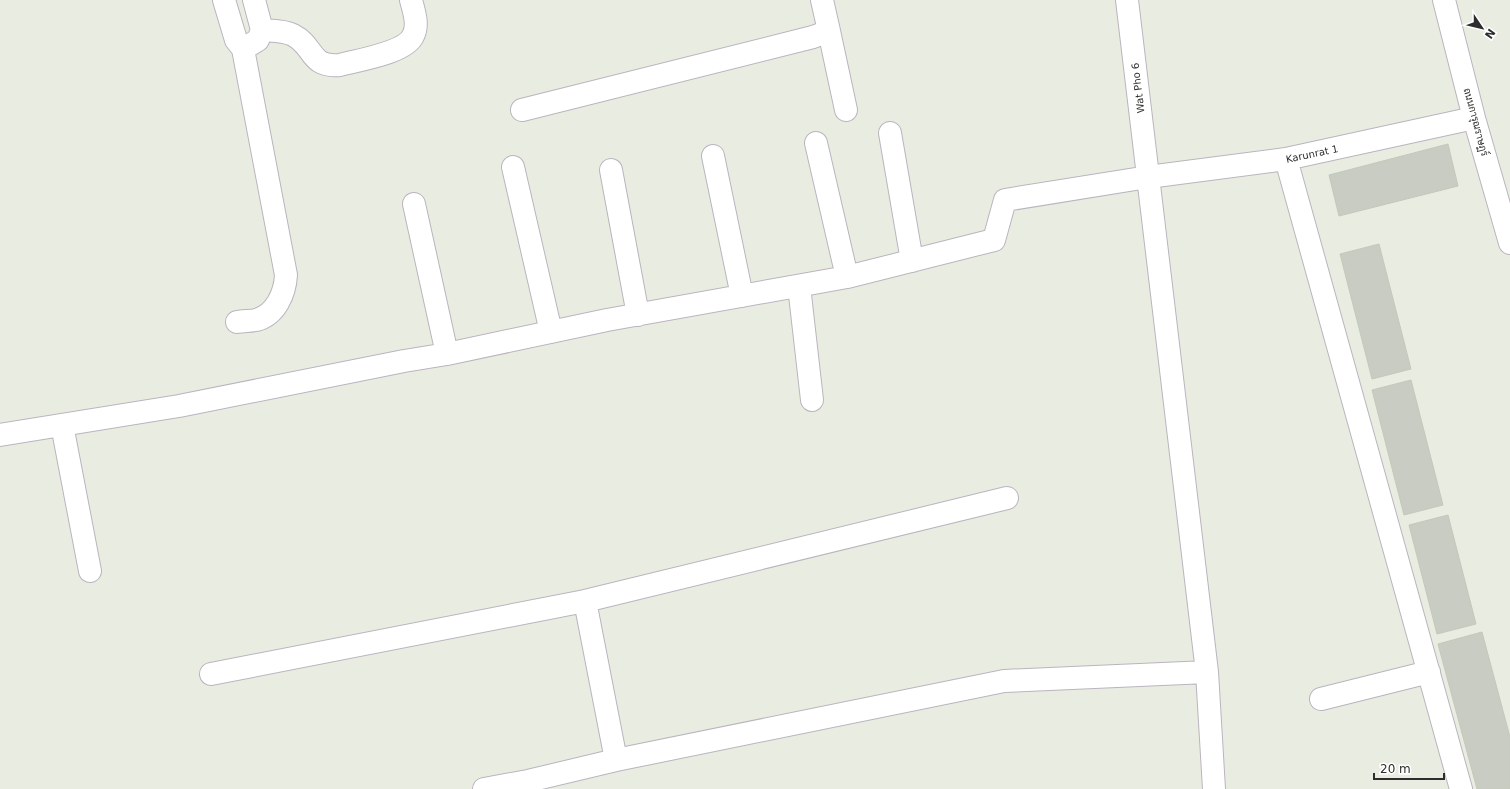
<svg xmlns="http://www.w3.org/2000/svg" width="1510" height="789" font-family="'DejaVu Sans',Sarabun,sans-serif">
  <rect width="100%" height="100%" fill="#e9ede1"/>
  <path fill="#c9ccc3" stroke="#c3c9ba" d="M 1448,144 L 1458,186 L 1339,216 L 1329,175 Z
    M 1379,244 L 1411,369 L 1372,379 L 1340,254 Z
    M 1411,380 L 1443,505 L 1404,515 L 1372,390 Z
    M 1448,515 L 1476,624 L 1437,634 L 1409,525 Z
    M 1482,632 L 1510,737 L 1510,789 L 1477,789 L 1438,644 Z"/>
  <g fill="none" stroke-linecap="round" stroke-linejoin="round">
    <g stroke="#bbb4bf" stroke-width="24">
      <path id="minor" d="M 224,0 L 236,40 L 243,49 L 258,40 L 262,30 L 254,0
        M 1127,0 L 1207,672 L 1214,789
        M 1444,0 L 1474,118 L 1510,243
        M 262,30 C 272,31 283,30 293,35 C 315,46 309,68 340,65 C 358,60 405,53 413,36 C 419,25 414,12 411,0
        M 829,31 L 846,110
        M 522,110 L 813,37 L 829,31 L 822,0
        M 890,133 L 912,261
        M 816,143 L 847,277
        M 713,156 L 742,296
        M 1286,159 L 1461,789
        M 513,167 L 551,332
        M 611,170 L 638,315
        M 414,204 L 447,354
        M 799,286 L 812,400
        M 237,322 C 243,321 250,321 256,320 C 276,315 285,293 286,275 L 243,49
        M 62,425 L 90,571
        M 0,435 L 179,406 L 404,361 L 447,354 L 607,320 L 847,277 L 994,240 L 1005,200 L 1148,177 L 1286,159 L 1474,118
        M 585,601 L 616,760
        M 211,674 L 585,601 L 1007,498
        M 1321,699 L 1429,672
        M 484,789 L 528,781 L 616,760 L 1004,681 L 1207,672"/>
    </g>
    <use href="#minor" stroke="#fff" stroke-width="22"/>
  </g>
  <g text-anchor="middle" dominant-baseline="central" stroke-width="4" stroke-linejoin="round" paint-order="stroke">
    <g font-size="10" fill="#2d2d2d" stroke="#fff">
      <text transform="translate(1138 88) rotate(-97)">Wat Pho 6</text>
      <text transform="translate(1476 122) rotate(75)">ถนนการุณราษฏร์</text>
      <text transform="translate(1312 154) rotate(-12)">Karunrat 1</text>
    </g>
  </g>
  <g transform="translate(1482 28) rotate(125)" stroke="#ffffff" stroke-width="3" paint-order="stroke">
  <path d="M0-3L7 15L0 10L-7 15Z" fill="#2d2d2d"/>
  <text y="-6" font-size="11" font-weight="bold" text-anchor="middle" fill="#2d2d2d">N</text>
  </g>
  <path d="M1374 773v6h70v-6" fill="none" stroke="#2d2d2d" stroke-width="2"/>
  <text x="1380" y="773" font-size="12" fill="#2d2d2d" stroke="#ffffff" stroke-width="3" paint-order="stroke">20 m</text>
</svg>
